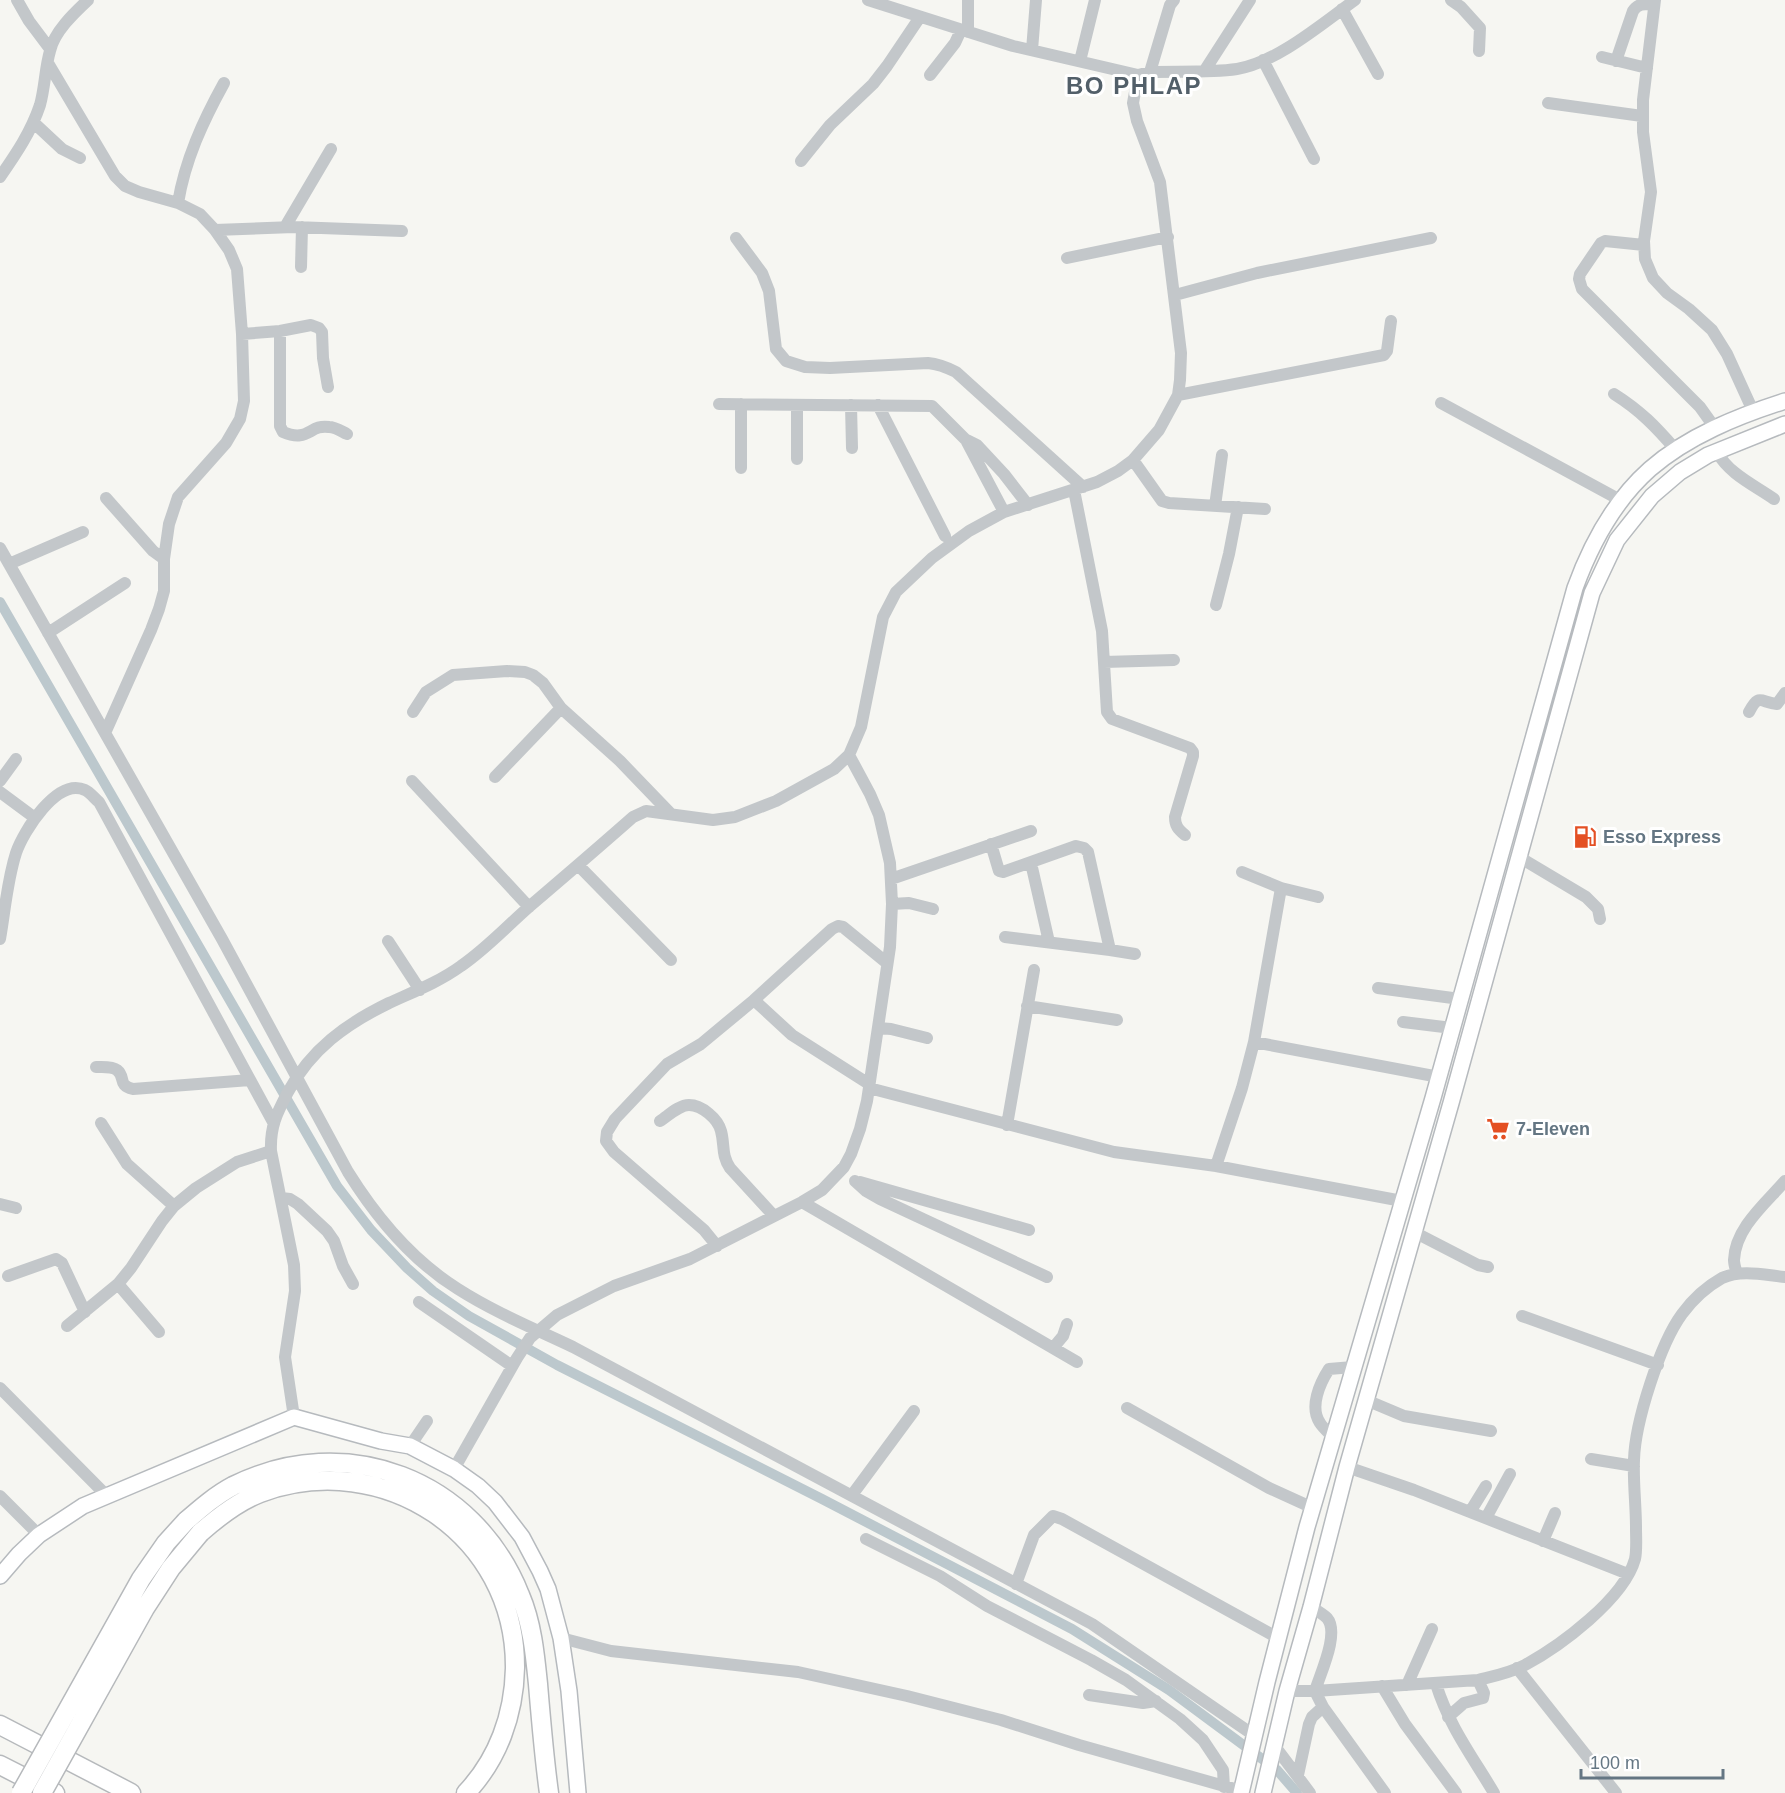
<svg xmlns="http://www.w3.org/2000/svg" width="1785" height="1793" font-family="Helvetica,sans-serif">
  <rect width="100%" height="100%" fill="#f6f6f2"/>
  <g fill="none" stroke-linecap="round" stroke-linejoin="round">
    <path stroke="#bcc8cd" stroke-width="10" d="M 0,602 L 337,1186 L 371,1230 L 407,1268 L 433,1291 L 469,1316 L 557,1365 L 822,1499 L 1072,1629 L 1169,1690 L 1277,1770 L 1297,1793"/>
    <g stroke="#b6babe" stroke-width="18">
      <path id="major" d="M 0,1576 L 19,1554 L 39,1535 L 83,1506 L 294,1417 L 381,1441 L 410,1446 L 454,1469 L 478,1486 L 495,1502 L 522,1537 L 540,1571 L 548,1589 L 561,1638 L 569,1691 L 578,1793
        M 1241,1793 L 1267,1682 L 1307,1527 L 1433,1098 L 1575,588 C 1591,544 1615,500 1650,469 C 1688,436 1738,416 1785,401
        M 1263,1793 L 1287,1691 L 1311,1607 L 1347,1467 L 1451,1103 L 1592,593 L 1617,540 L 1652,496 L 1680,472 L 1708,455 L 1785,424"/>
    </g>
    <g stroke="#b6b9bc" stroke-width="21">
      <path id="highway" d="M 186,1521 C 201,1508 216,1495 233,1486 C 346,1430 474,1479 520,1595 C 532,1623 535,1654 538,1684 C 541,1720 544,1757 549,1793
        M 200,1533 C 218,1517 237,1502 260,1493 C 384,1447 516,1535 515,1668 C 514,1715 498,1759 466,1793
        M 0,1725 L 131,1793
        M 0,1765 L 55,1793"/>
    </g>
    <path stroke="#c3c7ca" stroke-width="12" d="M 17,0 L 29,21 L 50,49
      M 868,0 L 1013,46 L 1138,75 L 1150,72 C 1178,71 1209,73 1237,69 C 1276,63 1323,23 1355,0
      M 1451,0 L 1461,7 L 1480,28 L 1479,51
      M 1655,0 L 1643,100 L 1643,132 L 1651,192 L 1644,241 L 1645,259 L 1653,278 L 1667,293 L 1689,309 L 1712,330 L 1727,354 L 1753,411
      M 1342,9 L 1378,74
      M 968,32 L 968,0
      M 1032,50 L 1036,0
      M 1602,57 L 1647,68
      M 1263,60 L 1314,159
      M 1080,61 L 1095,0
      M 1616,61 L 1633,11 C 1638,3 1645,4 1654,4
      M 48,63 L 115,176 L 125,186 L 139,192 L 178,203 L 200,214 L 215,230 L 229,250 L 237,269 L 242,334 L 244,401 L 240,419 L 226,443 L 178,497 L 169,524 L 164,559 L 164,591 L 159,609 L 151,630 L 105,733
      M 1205,70 L 1250,0
      M 1150,72 L 1170,5 L 1174,0
      M 930,75 L 955,43 L 961,30
      M 1548,103 L 1642,116
      M 33,122 L 62,149 L 80,158
      M 801,161 L 830,125 L 873,84 L 887,66 L 920,17
      M 0,177 C 16,154 31,132 40,105 C 45,87 45,68 50,51 C 54,32 74,13 88,0
      M 178,203 C 185,160 203,121 224,83
      M 285,227 L 331,149
      M 215,230 L 294,227 L 402,231
      M 736,238 L 762,273 L 769,291 L 776,349 L 786,361 L 805,367 L 830,368 L 928,363 C 939,364 946,367 956,372 L 1083,487
      M 1644,245 L 1605,241 L 1601,243 L 1580,274 L 1579,279 L 1582,289 L 1700,407 L 1715,428
      M 1067,258 L 1168,237
      M 301,267 L 302,227
      M 1175,295 L 1257,273 L 1431,238
      M 280,331 L 280,426 L 283,432 C 309,443 309,424 329,427 C 335,427 341,431 347,434
      M 242,334 L 280,331 L 311,325 L 319,328 L 322,332 L 323,358 L 328,387
      M 1614,394 C 1641,411 1656,427 1676,450
      M 1178,395 L 1384,355 L 1387,351 L 1391,321
      M 1441,403 L 1622,501
      M 719,404 L 932,406 L 965,439 L 977,445 L 1004,474 L 1028,505
      M 797,405 L 797,459
      M 851,405 L 852,448
      M 878,405 L 945,536
      M 967,442 L 1004,512
      M 1717,452 C 1729,474 1754,485 1774,499
      M 1133,460 L 1162,501 L 1169,503 L 1265,509
      M 741,468 L 741,404
      M 1074,490 L 1102,631 L 1107,712 L 1112,719 L 1190,748 L 1193,752 L 1193,756 L 1175,817 C 1175,826 1178,829 1185,835
      M 106,498 L 153,551 L 164,559
      M 1215,506 L 1222,455
      M 0,548 L 222,939 L 348,1172 C 376,1217 413,1261 458,1289 C 494,1312 535,1329 573,1347 L 1092,1624 L 1255,1736
      M 9,564 L 83,532
      M 1216,605 L 1229,554 L 1238,507
      M 48,633 L 125,583
      M 1104,662 L 1174,660
      M 413,712 L 426,692 L 453,675 L 507,671 L 525,672 L 533,675 L 543,683 L 561,708 L 620,761 L 670,813
      M 1749,712 C 1759,693 1760,702 1777,704 L 1785,693
      M 495,777 L 561,708
      M 0,781 L 16,759
      M 412,781 L 529,907
      M 0,792 L 35,818
      M 991,844 L 999,871 L 1003,872 L 1076,846 L 1084,848 L 1088,852 L 1110,950 L 1005,937
      M 1519,857 L 1586,897 L 1598,909 L 1600,919
      M 1031,863 L 1049,942
      M 578,865 L 671,960
      M 1242,872 L 1281,888 L 1318,897
      M 891,879 L 1031,831
      M 892,904 L 909,903 L 933,909
      M 0,939 C 5,911 7,881 16,853 C 23,832 57,777 85,790 C 90,792 95,799 99,802 L 273,1122
      M 388,941 L 420,990
      M 1110,950 L 1135,954
      M 1378,988 L 1460,999
      M 754,1000 L 792,1035 L 869,1084
      M 1027,1006 L 1117,1020
      M 1403,1022 L 1452,1028
      M 878,1028 L 891,1029 L 927,1038
      M 1254,1042 L 1439,1077
      M 96,1067 C 102,1067 112,1066 117,1070 C 126,1077 117,1085 133,1089 L 250,1080
      M 869,1088 L 1114,1152 L 1216,1166 L 1402,1201
      M 660,1121 C 668,1116 679,1105 689,1105 C 702,1105 718,1119 721,1131 C 725,1146 721,1154 730,1168 L 774,1216
      M 101,1123 L 127,1164 L 174,1206
      M 1007,1125 L 1034,970
      M 1216,1166 L 1242,1088 L 1254,1042 L 1281,888
      M 855,1181 L 866,1191 L 880,1199 L 1047,1277
      M 860,1182 L 1029,1230
      M 281,1198 L 290,1199 L 298,1204 L 327,1231 L 334,1241 L 343,1266 L 353,1284
      M 802,1202 L 1077,1362
      M 0,1204 L 16,1208
      M 1414,1232 L 1478,1265 L 1488,1267
      M 717,1246 L 704,1230 L 614,1152 L 606,1141 L 607,1132 L 615,1119 L 667,1064 L 701,1044 L 754,1000 L 832,929 L 838,926 L 843,927 L 887,963
      M 1737,1274 C 1736,1270 1734,1265 1734,1260 C 1735,1228 1766,1203 1785,1181
      M 8,1276 L 56,1259 L 62,1263 L 85,1312
      M 118,1284 L 159,1332
      M 419,1302 L 512,1366
      M 1522,1316 L 1658,1365
      M 67,1326 L 118,1284 L 131,1268 L 162,1221 L 174,1206 L 196,1188 L 237,1162 L 271,1151
      M 1053,1348 L 1063,1336 L 1067,1324
      M 0,1388 L 106,1495
      M 1366,1400 L 1404,1416 L 1491,1431
      M 1127,1408 L 1269,1488 L 1313,1508
      M 294,1417 L 285,1357 L 295,1291 L 294,1265 L 271,1151 C 270,1126 277,1113 288,1092 C 311,1049 346,1024 389,1003 C 413,992 439,982 461,966 C 486,949 507,926 530,906 C 564,877 599,847 633,817 L 646,811 L 713,820 L 735,817 L 776,801 L 834,769 L 849,755 L 861,727 L 883,617 L 896,592 L 932,558 L 969,531 L 1004,512 L 1097,482 L 1118,471 L 1133,460 L 1159,430 L 1178,395 L 1180,380 L 1181,353 L 1160,182 L 1137,121 L 1133,103 L 1138,75
      M 1333,1437 C 1329,1433 1323,1428 1320,1423 C 1309,1407 1320,1383 1329,1369 L 1353,1367
      M 410,1446 L 427,1421
      M 1591,1459 L 1634,1466
      M 1347,1467 L 1414,1490 L 1628,1574
      M 454,1469 L 517,1358 L 530,1338 L 557,1315 L 614,1286 L 690,1259 L 802,1202 L 822,1190 L 844,1167 L 851,1154 L 860,1129 L 867,1101 L 890,947 L 892,904 L 890,863 L 879,815 L 870,794 L 849,755
      M 852,1495 L 914,1411
      M 0,1496 L 39,1535
      M 1470,1512 L 1486,1486
      M 1486,1518 L 1510,1474
      M 866,1539 L 940,1576 L 987,1606 L 1091,1660 L 1126,1680 L 1180,1719 L 1203,1740 L 1223,1770 L 1224,1787
      M 1543,1541 L 1555,1513
      M 1016,1584 L 1034,1535 L 1053,1516 L 1062,1519 L 1278,1638
      M 1311,1607 C 1316,1610 1323,1614 1327,1618 C 1340,1633 1320,1674 1315,1691 L 1323,1707 L 1385,1793
      M 561,1638 L 611,1651 L 798,1672 L 907,1696 L 1001,1720 L 1079,1745 L 1242,1791
      M 1517,1668 L 1616,1793
      M 1436,1684 C 1449,1726 1472,1756 1494,1793
      M 1407,1685 L 1432,1629
      M 1382,1686 L 1405,1724 L 1456,1793
      M 1287,1691 L 1315,1691 L 1478,1680 C 1494,1676 1510,1673 1525,1665 C 1560,1646 1624,1599 1635,1559 C 1637,1550 1636,1538 1636,1528 C 1636,1505 1633,1482 1634,1460 C 1635,1422 1660,1344 1682,1314 C 1693,1299 1706,1287 1722,1278 C 1741,1269 1765,1275 1785,1277
      M 1089,1695 L 1143,1703 L 1156,1701
      M 1448,1717 L 1464,1703 L 1483,1698 L 1484,1693 L 1478,1680
      M 1274,1745 L 1310,1793
      M 1298,1775 L 1309,1724 L 1312,1717 L 1323,1707"/>
    <use href="#major" stroke="#fff" stroke-width="15"/>
    <use href="#highway" stroke="#fff" stroke-width="18"/>
    <g stroke="#b6b9bc" stroke-width="21" stroke-linecap="butt">
      <path id="highway-bridge" d="M 21,1793 L 141,1579 L 166,1543 L 186,1521
        M 42,1793 L 145,1608 L 171,1568 L 200,1533"/>
    </g>
    <use href="#highway-bridge" stroke="#fff" stroke-width="18"/>
  </g>
  <defs>
    <g id="fuel-bare" transform="scale(1.8)"><path d="M-5.5-6h7V0h2V4h1.3V-2.5L3-4.5l.8-.8L6-3V5H2.5V1h-1V6h-7ZM-4.2-4.7v3.2H.2V-4.7Z" fill="#e45024" stroke="#fff" stroke-width="2.5" paint-order="stroke"/></g>
    <g id="supermarket-bare" transform="scale(1.8)"><path d="M-6-5.5h2.5l.6 2H6L4.5 2H-2.5L-4.4-4H-6ZM-1.5 3.2a1.3 1.3 0 1 0 .1 0ZM3 3.2a1.3 1.3 0 1 0 .1 0Z" fill="#e45024" stroke="#fff" stroke-width="2.5" paint-order="stroke"/></g>
  </defs>
  <g fill-rule="evenodd">
    <use href="#fuel-bare" x="1585" y="837"/>
    <use href="#supermarket-bare" x="1498" y="1129"/>
  </g>
  <g text-anchor="middle" dominant-baseline="central" stroke-width="6" stroke-linejoin="round" paint-order="stroke">
    <g font-size="18" font-weight="bold" fill="#647683" stroke="#fff" text-anchor="start">
      <text x="1603" y="837">Esso Express</text>
      <text x="1516" y="1129">7-Eleven</text>
    </g>
    <g font-size="24" font-weight="bold" letter-spacing="1.5" fill="#525f69" stroke="#fff">
      <text x="1134" y="85">BO PHLAP</text>
    </g>
  </g>
  <path d="M1581 1769v9h142v-9" fill="none" stroke="#647683" stroke-width="3"/>
  <text x="1590" y="1769" font-size="18" fill="#647683" stroke="#ffffff" stroke-width="4.5" paint-order="stroke">100 m</text>
</svg>
